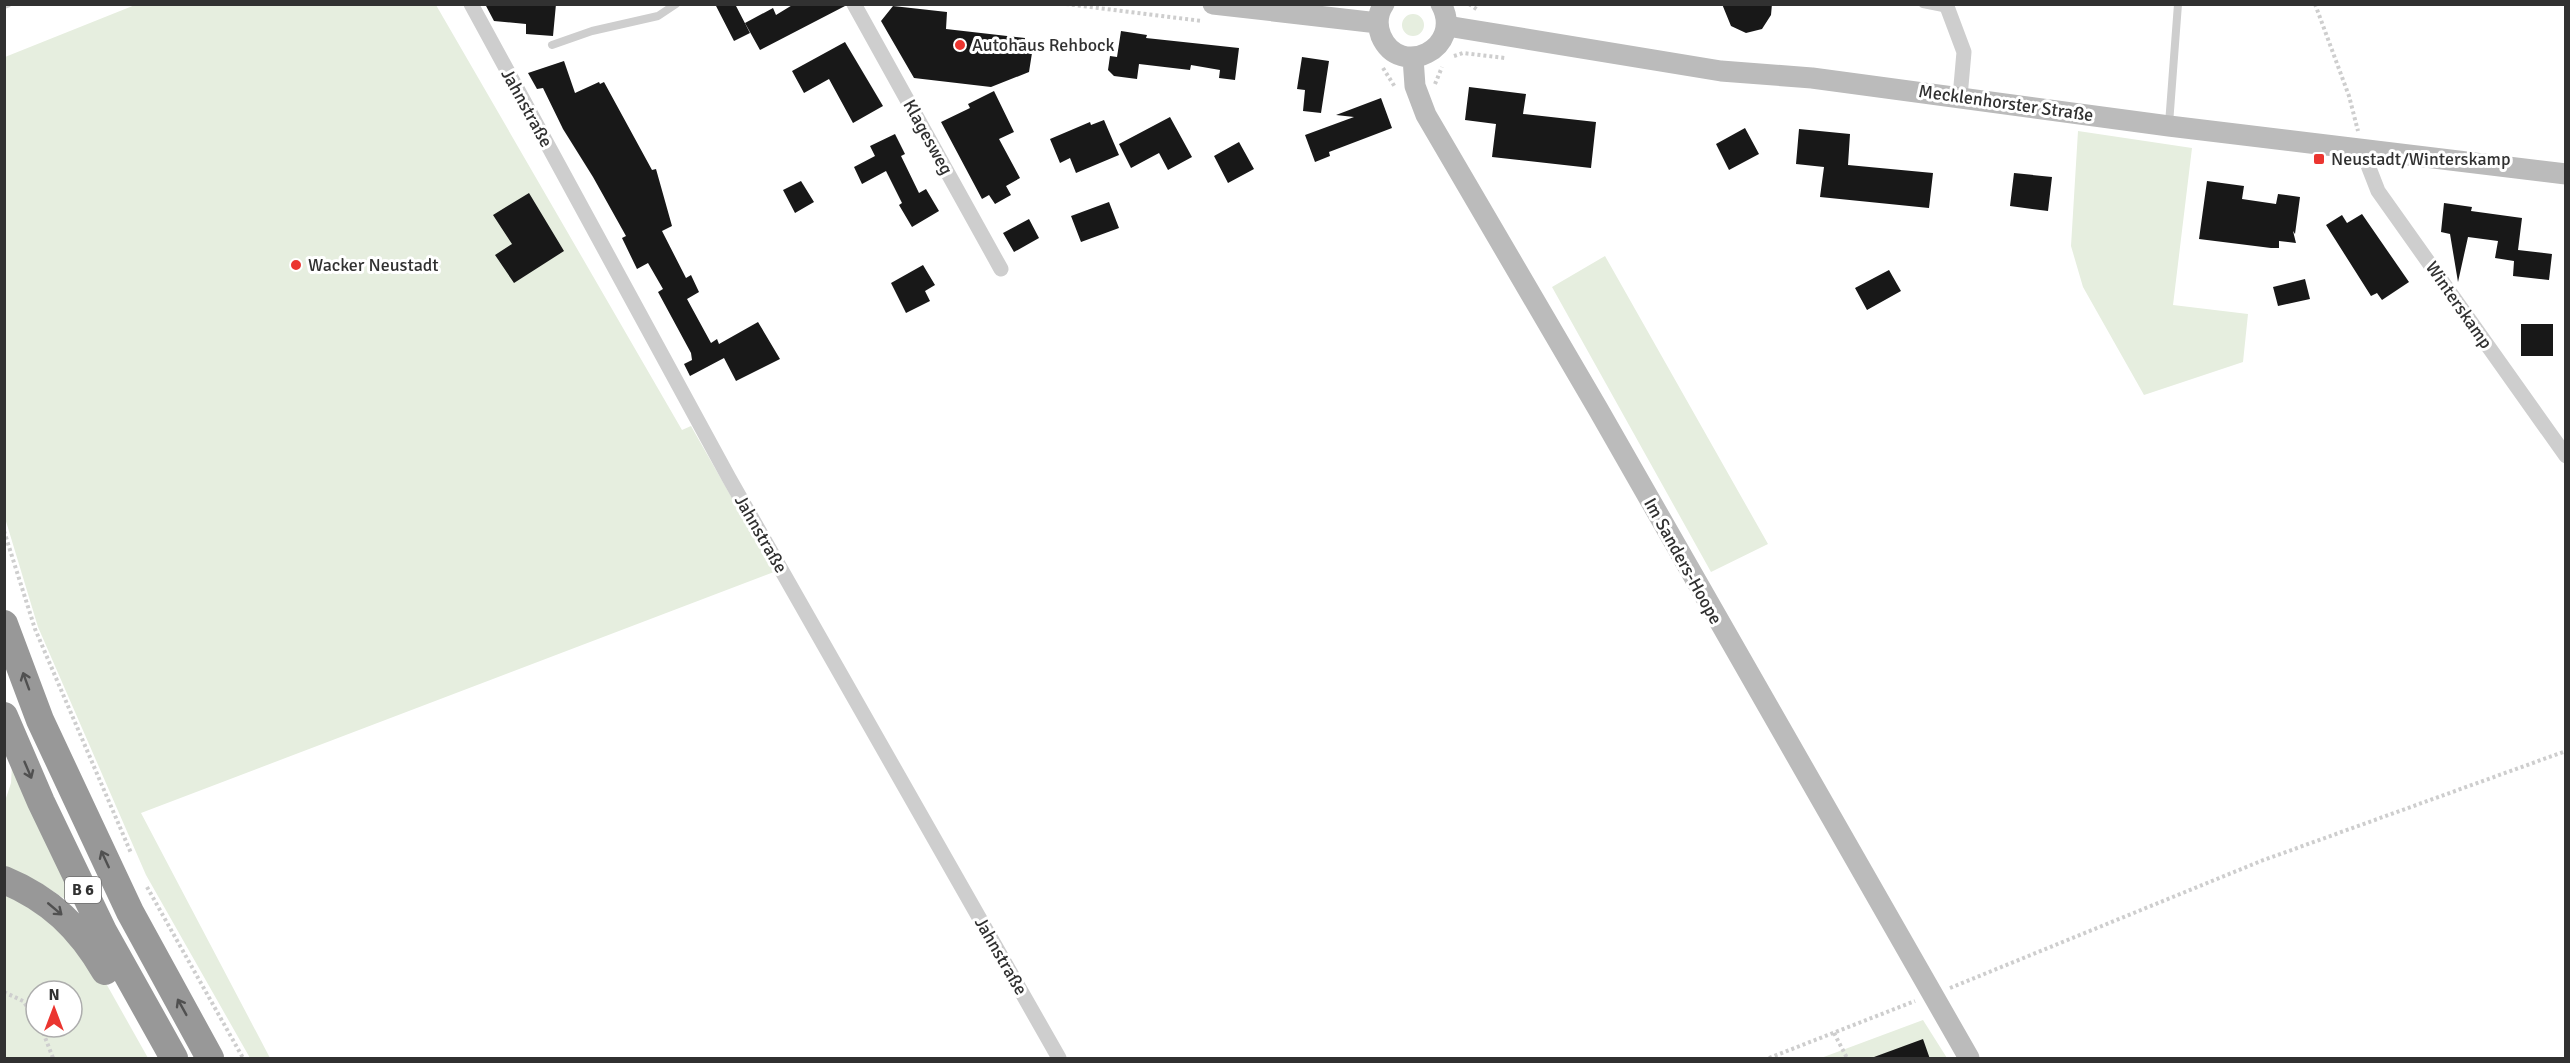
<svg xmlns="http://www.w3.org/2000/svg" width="2570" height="1063" font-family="Signika,sans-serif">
  <rect width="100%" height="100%" fill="#fff"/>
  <path fill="#e6eedf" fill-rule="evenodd" d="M 135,5 L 436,5 L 682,430 L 691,426 L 774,572 L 141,813 L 270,1058 L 250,1058 L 146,875 L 38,627 L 5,518 L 5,57 Z
    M1402 25a11 11 0 1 1 22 0a11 11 0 1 1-22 0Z
    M 2078,131 L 2192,148 L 2173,305 L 2248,314 L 2243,362 L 2144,395 L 2083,287 L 2071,246 Z
    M 1605,256 L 1768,544 L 1711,572 L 1552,287 Z
    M 12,764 L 74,899 L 71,903 L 39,882 L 5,866 L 5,801 L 11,783 Z
    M 5,887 L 28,898 L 103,978 L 148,1058 L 5,1058 ZM 36,991 L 72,991 L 72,1027 L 36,1027 Z
    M 1923,1020 L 1947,1058 L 1821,1058 Z"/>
  <path fill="#181818" d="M 485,4 L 556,4 L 553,36 L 526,34 L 526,24 L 494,21 Z
    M 715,4 L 735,4 L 750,33 L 734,41 Z
    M 794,4 L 845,6 L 760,50 L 745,23 L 773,8 L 776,15 Z
    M 1722,4 L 1772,4 L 1771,15 L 1762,29 L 1746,33 L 1731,26 Z
    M 893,6 L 947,12 L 946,29 L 1025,38 L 1023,52 L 1032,53 L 1029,72 L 991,87 L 914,78 L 881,21 Z
    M 1121,31 L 1147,35 L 1146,38 L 1239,48 L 1235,80 L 1219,78 L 1220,70 L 1191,65 L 1190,70 L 1139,64 L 1137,79 L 1114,76 L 1108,70 L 1110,56 L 1117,57 Z
    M 845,42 L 883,106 L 853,123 L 829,79 L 804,93 L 792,71 Z
    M 1302,57 L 1329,61 L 1321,113 L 1303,111 L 1305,90 L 1297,89 Z
    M 564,61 L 575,93 L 599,82 L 600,84 L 604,82 L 652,170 L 656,169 L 672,226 L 662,231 L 686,278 L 691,275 L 699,292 L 687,299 L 711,343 L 717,339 L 719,344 L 758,322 L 780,359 L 736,381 L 724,358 L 690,376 L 684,364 L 692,360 L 691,353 L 658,292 L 663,289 L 648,263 L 637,269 L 622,238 L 626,236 L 593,177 L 563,129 L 543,88 L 537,89 L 528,73 Z
    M 1469,87 L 1526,94 L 1523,114 L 1596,122 L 1591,168 L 1492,157 L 1496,124 L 1465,120 Z
    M 994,91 L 1014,132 L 999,139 L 1020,178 L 1006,186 L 1011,195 L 995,204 L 989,195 L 982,199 L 941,122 L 970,108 L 968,104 Z
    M 1381,98 L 1392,128 L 1329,152 L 1330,156 L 1315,162 L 1305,135 L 1354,117 L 1336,115 Z
    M 1170,117 L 1192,157 L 1168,170 L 1159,153 L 1131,168 L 1119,144 Z
    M 1104,120 L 1119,155 L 1076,173 L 1070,158 L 1060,163 L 1050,139 L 1090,122 L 1091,125 Z
    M 1745,128 L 1759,154 L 1729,170 L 1716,144 Z
    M 1799,129 L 1850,134 L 1848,165 L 1933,173 L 1929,208 L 1820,197 L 1824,167 L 1796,164 Z
    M 895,134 L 905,154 L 901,156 L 919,193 L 926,189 L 939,211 L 912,227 L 899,205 L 902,203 L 886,171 L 862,184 L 854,167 L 875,156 L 870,146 Z
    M 1239,142 L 1254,169 L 1228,183 L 1214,156 Z
    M 2014,173 L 2052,177 L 2048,211 L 2010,206 Z
    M 801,181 L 814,202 L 795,213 L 783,190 Z
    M 2207,181 L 2244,186 L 2242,199 L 2276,204 L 2278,194 L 2300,197 L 2295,234 L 2293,231 L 2296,243 L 2279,241 L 2279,248 L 2271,248 L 2199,239 Z
    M 529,193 L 564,251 L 514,283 L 495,255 L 512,244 L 493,215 Z
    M 1109,202 L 1119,228 L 1081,242 L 1071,216 Z
    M 2444,203 L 2472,207 L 2471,211 L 2522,218 L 2518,250 L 2552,254 L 2549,280 L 2513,276 L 2514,261 L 2495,258 L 2498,241 L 2468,237 L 2458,282 L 2450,234 L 2441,232 Z
    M 2362,214 L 2409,282 L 2382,300 L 2377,293 L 2371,296 L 2326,225 L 2342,215 L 2347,223 Z
    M 1029,219 L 1039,238 L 1014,252 L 1003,233 Z
    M 923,265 L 935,285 L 925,291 L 930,301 L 906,313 L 891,283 Z
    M 1889,270 L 1901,291 L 1867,310 L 1855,288 Z
    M 2305,279 L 2310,299 L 2278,306 L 2273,287 Z
    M 2521,324 L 2553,324 L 2553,356 L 2521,356 Z
    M 1923,1039 L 1930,1059 L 1875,1059 L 1874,1057 Z"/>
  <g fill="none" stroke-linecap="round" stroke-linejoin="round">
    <path stroke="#cecece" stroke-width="4" stroke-dasharray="3 3" stroke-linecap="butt" d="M 1066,4 L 1202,21
      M 1469,4 L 1478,10
      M 2315,4 L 2349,96 L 2358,131
      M 1454,56 L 1463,53 L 1505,58
      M 1383,68 L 1395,87
      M 1435,84 L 1442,67
      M 4,531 L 35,629 L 131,853
      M 147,887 L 243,1058
      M 1950,988 L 2261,861 L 2566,751
      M 4,992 L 23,1001 L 36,1019
      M 41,1027 L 53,1058
      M 1834,1033 L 1847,1058
      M 1769,1058 L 1915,1001"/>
    <path stroke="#cecece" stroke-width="8" d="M 1923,4 L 1948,9
      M 4,5 L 7,4
      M 552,45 L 592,31 L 658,16 L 676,4
      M 2169,124 L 2178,4"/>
    <path stroke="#cecece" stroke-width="15" d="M 471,4 L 729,478 L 1059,1058
      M 854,4 L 1001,269
      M 1946,4 L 1964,52 L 1960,97
      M 2362,150 L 2378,191 L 2566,456"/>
    <path stroke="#bbb" stroke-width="21" d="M 1213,4 L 1378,23
      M 1384,4 C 1377,14 1377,26 1381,36 C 1400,80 1465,48 1441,4
      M 1447,26 L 1721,71 L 1812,78 L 2169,126 L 2566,174
      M 1413,58 L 1415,86 L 1426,115 L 1598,409 L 1969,1058"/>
    <path stroke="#989898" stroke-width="28" d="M 4,624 L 40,720 L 130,912 L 210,1058
      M 4,716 L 41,802 L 103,931 L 174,1058
      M 4,880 C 50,899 80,928 105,971"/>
  </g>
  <defs><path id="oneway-shaft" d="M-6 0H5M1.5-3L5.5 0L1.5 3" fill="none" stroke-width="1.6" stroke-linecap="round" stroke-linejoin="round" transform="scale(1.5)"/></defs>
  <g stroke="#505050">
    <use href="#oneway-shaft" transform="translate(26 681) rotate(-110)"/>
    <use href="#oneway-shaft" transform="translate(28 770) rotate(67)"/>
    <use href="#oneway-shaft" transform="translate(105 859) rotate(-115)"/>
    <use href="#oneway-shaft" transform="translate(55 909) rotate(40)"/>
    <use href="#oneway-shaft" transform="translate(182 1007) rotate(-119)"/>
  </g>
  <g fill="#eb3530" stroke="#fff" stroke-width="2">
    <circle cx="960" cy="45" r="6"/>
    <rect x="2313" y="153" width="12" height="12" rx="3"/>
    <circle cx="296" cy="265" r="6"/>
  </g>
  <g text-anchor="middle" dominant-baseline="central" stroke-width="6" stroke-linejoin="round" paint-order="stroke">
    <rect fill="#fff" stroke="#6f6f6f" stroke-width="1.5" x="65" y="877" width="36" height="26" rx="4.5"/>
    <g font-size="16" font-weight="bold" fill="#313131">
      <text x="83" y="890">B 6</text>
    </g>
    <g font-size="18" fill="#313131" stroke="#fff" text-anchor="start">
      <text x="972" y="45">Autohaus Rehbock</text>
      <text x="2331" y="159">Neustadt/Winterskamp</text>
      <text x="308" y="265">Wacker Neustadt</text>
    </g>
    <g font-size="18" fill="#313131" stroke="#fff">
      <text transform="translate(2006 103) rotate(8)">Mecklenhorster Straße</text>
      <text transform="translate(527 108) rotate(61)">Jahnstraße</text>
      <text transform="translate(928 137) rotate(61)">Klagesweg</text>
      <text transform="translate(2459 305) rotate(55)">Winterskamp</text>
      <text transform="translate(761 534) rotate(60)">Jahnstraße</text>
      <text transform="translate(1683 561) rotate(61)">Im Sanders-Hoope</text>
      <text transform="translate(1001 956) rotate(60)">Jahnstraße</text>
    </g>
  </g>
  <rect width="2570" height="1063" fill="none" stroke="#313131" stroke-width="12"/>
  <g transform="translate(54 1009)"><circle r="28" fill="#ffffff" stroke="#adadad" stroke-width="1.5"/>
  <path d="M0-4.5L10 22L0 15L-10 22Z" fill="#eb3530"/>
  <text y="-9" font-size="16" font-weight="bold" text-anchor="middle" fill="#313131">N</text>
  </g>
</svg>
